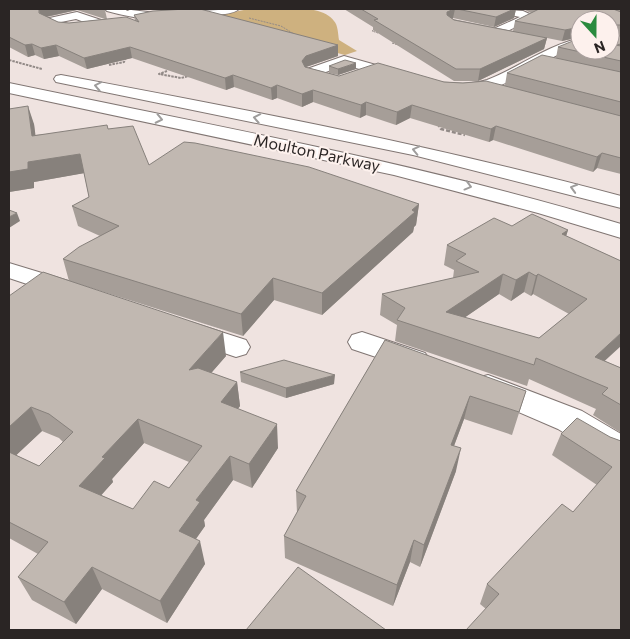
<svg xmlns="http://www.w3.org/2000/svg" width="630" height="639" font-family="Commissioner,sans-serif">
  <rect width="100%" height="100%" fill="#efe3e0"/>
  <path fill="#ceb17f" d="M 249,9 C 270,9 321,2 334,21 C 338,25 338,34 339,40 L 357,51 L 345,55 L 277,37 L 168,19 L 223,14 Z"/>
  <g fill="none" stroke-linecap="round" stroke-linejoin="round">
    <g stroke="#817673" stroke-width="2">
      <path id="minor" d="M 105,9 L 123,9 L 156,13 L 239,9 C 233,14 224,14 216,15 C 179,21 144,22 107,11 Z
        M 490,9 L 523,11 L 536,17 L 495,37 L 491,36 L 489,33 L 491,30 L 520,17 L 491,11 Z
        M 77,12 L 107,22 L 109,25 L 103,29 L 76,19 L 61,22 L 67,24 L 84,25 L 86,28 L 84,31 L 65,32 L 43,21 L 45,19 Z
        M 580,38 L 580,46 C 539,57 495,103 452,92 L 449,89 L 452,86 C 463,83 475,84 487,80 C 520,67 544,47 580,38 Z
        M 344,56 L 408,74 L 410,77 L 408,80 L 403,81 L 345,65 L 323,73 L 343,79 L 345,82 L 343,85 L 338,86 L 306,77 L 304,74 L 307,69 Z
        M 9,263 L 78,284 L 82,290 L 78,296 L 69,298 L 9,278 Z
        M 190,322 L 246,340 L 250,347 L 246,354 L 236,357 L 180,338 L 176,331 L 180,324 Z
        M 362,332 L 425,353 L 430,360 L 425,367 L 415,370 L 352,349 L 348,342 L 352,335 Z
        M 488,375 L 582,411 L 621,434 L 621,465 L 609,461 L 558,429 L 477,394 L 472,386 L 477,378 Z"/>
    </g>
    <g stroke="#817673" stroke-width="2">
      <path id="major" d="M 61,75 C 249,110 436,146 621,196 L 621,208 L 413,155 L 56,82 L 54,79 L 56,76 Z
        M 9,83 C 214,126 420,163 621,224 L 621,238 L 538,213 L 394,175 L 9,93 Z"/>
    </g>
    <path stroke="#928a87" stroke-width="1" stroke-dasharray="2 1" stroke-linecap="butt" d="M 249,18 L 281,26 L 294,34
      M 376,29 L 372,31 L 378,33
      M 392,43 L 404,47"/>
    <path stroke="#928a87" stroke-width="2" stroke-dasharray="2.5 1" stroke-linecap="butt" d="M 9,60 L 42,69
      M 109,65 L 124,62 L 126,57
      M 167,71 L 159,74 L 181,78 L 189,76"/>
    <path stroke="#928a87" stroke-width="2.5" stroke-dasharray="4 2" stroke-linecap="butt" d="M 442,125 L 439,126 L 441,129 L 465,135"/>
    <use href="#minor" fill="#fff" fill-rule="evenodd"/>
    <use href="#major" fill="#fff" fill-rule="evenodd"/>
  </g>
  <path fill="#a69e98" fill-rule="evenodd" d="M 9,9 L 101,9 L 105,10 L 107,19 L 135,21 L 134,15 L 161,10 L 132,9 L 127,11 L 125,9 L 172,9 L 172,10 L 338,45 L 338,56 L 306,67 L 339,76 L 505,85 L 507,73 L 556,58 L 558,47 L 610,50 L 580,20 L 580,37 L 562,41 L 547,38 L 544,49 L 478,81 L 454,81 L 373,30 L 373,27 L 344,9 L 516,9 L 514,18 L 494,27 L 453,18 L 453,19 L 513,31 L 515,21 L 531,13 L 523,9 L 517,9 L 621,9 L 621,174 L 597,168 L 593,172 L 493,140 L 489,142 L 410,118 L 396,125 L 366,115 L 360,118 L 313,102 L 302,107 L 277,98 L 272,100 L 234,87 L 226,90 L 132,58 L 87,69 L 59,56 L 44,59 L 35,55 L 28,57 L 9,47 ZM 77,10 L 105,19 L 69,23 L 58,22 L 47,17 Z
    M 329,66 L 356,69 L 338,75 L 329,73 Z
    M 9,109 L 34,124 L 35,135 L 108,129 L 149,165 L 419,204 L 416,225 L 414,227 L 413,232 L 322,315 L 274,300 L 243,336 L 69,281 L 63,259 L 100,236 L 78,226 L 72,206 L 89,197 L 84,173 L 34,182 L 34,188 L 9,192 Z
    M 512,226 L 568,230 L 566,236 L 621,261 L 605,361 L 621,368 L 621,433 L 593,415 L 596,409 L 529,379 L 527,386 L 395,341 L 397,325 L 380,315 L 382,294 L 453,278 L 454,270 L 444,265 L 447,245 ZM 524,292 L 531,296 L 533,294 L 569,314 L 539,338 L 464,318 L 499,294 L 511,301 Z
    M 9,296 L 226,356 L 211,373 L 237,382 L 240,406 L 238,409 L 278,448 L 252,488 L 233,480 L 204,520 L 205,526 L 196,539 L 205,564 L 167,623 L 102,589 L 76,624 L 32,600 L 18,577 L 38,554 L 9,538 ZM 42,431 L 59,438 L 63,442 L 39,466 L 16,455 ZM 144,443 L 189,462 L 169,488 L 133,509 L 101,495 L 113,482 L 112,479 Z
    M 385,340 L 526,391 L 512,435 L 464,419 L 454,446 L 456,471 L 420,567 L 410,562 L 393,606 L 285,558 L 284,536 L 297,513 L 296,491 Z
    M 240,372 L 334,384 L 286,398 L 241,382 Z
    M 561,434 L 610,437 L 621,441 L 621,630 L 486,609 L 480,604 L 487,584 L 573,512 L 597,485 L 552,455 Z"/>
  <path fill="#87817c" d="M 40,9 L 76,9 L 77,10 L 45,17 L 42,20 L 39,10 Z
    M 126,9 L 132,9 L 127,11 Z
    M 455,9 L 453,18 L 446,22 L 447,12 Z
    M 514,9 L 516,9 L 514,18 L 494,27 L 496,17 Z
    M 580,27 L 580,37 L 562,41 L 565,30 Z
    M 547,38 L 544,49 L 478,81 L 480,69 Z
    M 32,44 L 35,55 L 28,57 L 25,45 Z
    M 56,45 L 59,56 L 44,59 L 41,48 Z
    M 338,45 L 338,56 L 306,67 L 302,73 L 302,61 L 306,56 Z
    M 130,47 L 132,58 L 87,69 L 84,58 Z
    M 356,63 L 356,69 L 338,75 L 338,69 Z
    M 233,75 L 234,87 L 226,90 L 225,78 Z
    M 277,85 L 277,98 L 272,100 L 271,88 Z
    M 313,90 L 313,102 L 302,107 L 302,94 Z
    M 366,102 L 366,115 L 360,118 L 361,105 Z
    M 412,105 L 410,118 L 396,125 L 397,112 Z
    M 28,106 L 34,124 L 38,154 L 32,136 Z
    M 496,126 L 493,140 L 489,142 L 491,129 Z
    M 602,153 L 597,168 L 593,172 L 597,157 Z
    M 80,154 L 85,173 L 34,182 L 34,188 L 9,192 L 9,172 L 28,162 Z
    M 419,204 L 416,225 L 414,227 L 413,232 L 322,315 L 322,293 Z
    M 17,213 L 20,221 L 9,228 L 9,217 Z
    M 568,230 L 562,249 L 562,234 Z
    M 529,272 L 524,292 L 511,301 L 516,280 Z
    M 503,274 L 499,294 L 442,333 L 446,312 Z
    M 538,274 L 533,294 L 531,296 L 536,276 Z
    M 273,278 L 274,300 L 243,336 L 241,314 Z
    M 223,332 L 226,356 L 193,394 L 189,370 Z
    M 621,333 L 621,346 L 586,378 L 595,357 Z
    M 335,375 L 334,384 L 286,398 L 286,388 Z
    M 237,382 L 240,406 L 224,426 L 221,402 Z
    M 470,396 L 464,419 L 446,467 L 451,445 Z
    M 31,407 L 42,431 L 9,462 L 9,427 Z
    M 138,419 L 144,443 L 112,479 L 113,482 L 89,509 L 79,486 L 102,457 Z
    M 277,424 L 278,448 L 252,488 L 249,464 Z
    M 461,448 L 456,471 L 420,567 L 424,545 Z
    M 230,456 L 233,480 L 204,520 L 205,526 L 185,554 L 179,531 L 196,500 Z
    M 414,540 L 410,562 L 393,606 L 397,585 Z
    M 200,541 L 205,564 L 167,623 L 160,601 Z
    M 92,567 L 102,589 L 76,624 L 64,602 Z"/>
  <path fill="#c1b8b1" stroke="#87817c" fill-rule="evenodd" d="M 9,9 L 40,9 L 39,10 L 39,13 L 58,22 L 69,23 L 126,17 L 139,22 L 134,15 L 153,11 L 186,9 L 200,9 L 338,45 L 306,56 L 302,61 L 305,67 L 339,76 L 378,63 L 444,82 L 463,83 L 486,81 L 621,116 L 621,158 L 602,153 L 597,157 L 496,126 L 491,129 L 412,105 L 397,112 L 366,102 L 361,105 L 313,90 L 302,94 L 277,85 L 271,88 L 233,75 L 225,78 L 130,47 L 84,58 L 56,45 L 41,48 L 32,44 L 25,45 L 9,37 Z
    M 361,9 L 454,9 L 447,12 L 447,15 L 454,20 L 547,38 L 480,69 L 456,69 L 374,20 L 378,19 Z
    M 457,9 L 514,9 L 496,17 Z
    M 539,9 L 613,9 L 621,12 L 621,25 L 612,25 L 612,36 L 621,36 L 621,44 L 615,45 L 621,46 L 621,61 L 558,47 L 580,38 L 580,50 L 610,50 L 610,20 L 580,20 L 580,27 L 565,30 L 515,21 Z
    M 542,55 L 621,72 L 621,102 L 507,73 Z
    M 345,60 L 356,63 L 338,69 L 329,66 Z
    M 28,106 L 32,136 L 107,125 L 108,129 L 133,126 L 149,165 L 184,142 L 195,143 L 309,167 L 419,204 L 412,210 L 415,212 L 322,293 L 273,278 L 241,314 L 63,259 L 79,247 L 119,226 L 72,206 L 89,197 L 80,154 L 28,162 L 28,169 L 9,172 L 9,109 Z
    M 9,210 L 17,213 L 9,217 Z
    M 532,214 L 568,230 L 562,234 L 621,261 L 621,333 L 595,357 L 621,368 L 621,405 L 602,394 L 608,388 L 536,358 L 534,365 L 397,320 L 405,308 L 382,294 L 479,272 L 456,261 L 466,254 L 447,245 L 494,218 L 512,226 ZM 529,272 L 536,276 L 538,274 L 587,299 L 539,338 L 446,312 L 503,274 L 516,280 Z
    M 43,272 L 223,332 L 189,370 L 198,368 L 237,382 L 221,402 L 277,424 L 249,464 L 230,456 L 196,500 L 200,502 L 179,531 L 200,541 L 160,601 L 92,567 L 64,602 L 18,577 L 48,542 L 9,522 L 9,452 L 39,466 L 73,432 L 49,414 L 31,407 L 9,427 L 9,296 ZM 138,419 L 202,446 L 169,488 L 154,481 L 133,509 L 79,486 L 105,458 L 102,457 Z
    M 385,340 L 526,391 L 519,412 L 470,396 L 451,445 L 461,448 L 424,545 L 414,540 L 397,585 L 284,536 L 306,496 L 296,491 Z
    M 284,360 L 335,375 L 286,388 L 240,372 Z
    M 577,418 L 610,437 L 621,441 L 621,630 L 466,630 L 499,594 L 487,584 L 562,504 L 573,512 L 612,467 L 561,434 Z
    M 298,567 L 386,630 L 246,630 Z"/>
  <defs><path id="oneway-chevron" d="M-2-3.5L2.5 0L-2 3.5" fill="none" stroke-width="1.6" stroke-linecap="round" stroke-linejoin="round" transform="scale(1.25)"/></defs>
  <g stroke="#9f9d9c">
    <use href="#oneway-chevron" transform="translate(98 86) rotate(-169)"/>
    <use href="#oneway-chevron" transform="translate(257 118) rotate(-169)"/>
    <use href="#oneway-chevron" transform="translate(159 119) rotate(12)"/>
    <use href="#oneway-chevron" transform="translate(416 150) rotate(-167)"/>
    <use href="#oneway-chevron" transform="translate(468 186) rotate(15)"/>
    <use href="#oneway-chevron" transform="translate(574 188) rotate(-164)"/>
  </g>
  <g text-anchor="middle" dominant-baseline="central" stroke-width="4" stroke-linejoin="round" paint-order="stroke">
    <g font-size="16" fill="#2a2524" stroke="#fdf1ed">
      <text transform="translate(317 152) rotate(12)">Moulton Parkway</text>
    </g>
  </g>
  <rect width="630" height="639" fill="none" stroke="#2a2524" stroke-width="20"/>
  <g transform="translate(595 35) rotate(159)"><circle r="24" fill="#fdf1ed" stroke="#a99f9d"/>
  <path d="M0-4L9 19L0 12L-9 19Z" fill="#2a8b3e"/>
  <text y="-8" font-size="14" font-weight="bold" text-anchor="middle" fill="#2a2524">N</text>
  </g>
</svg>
